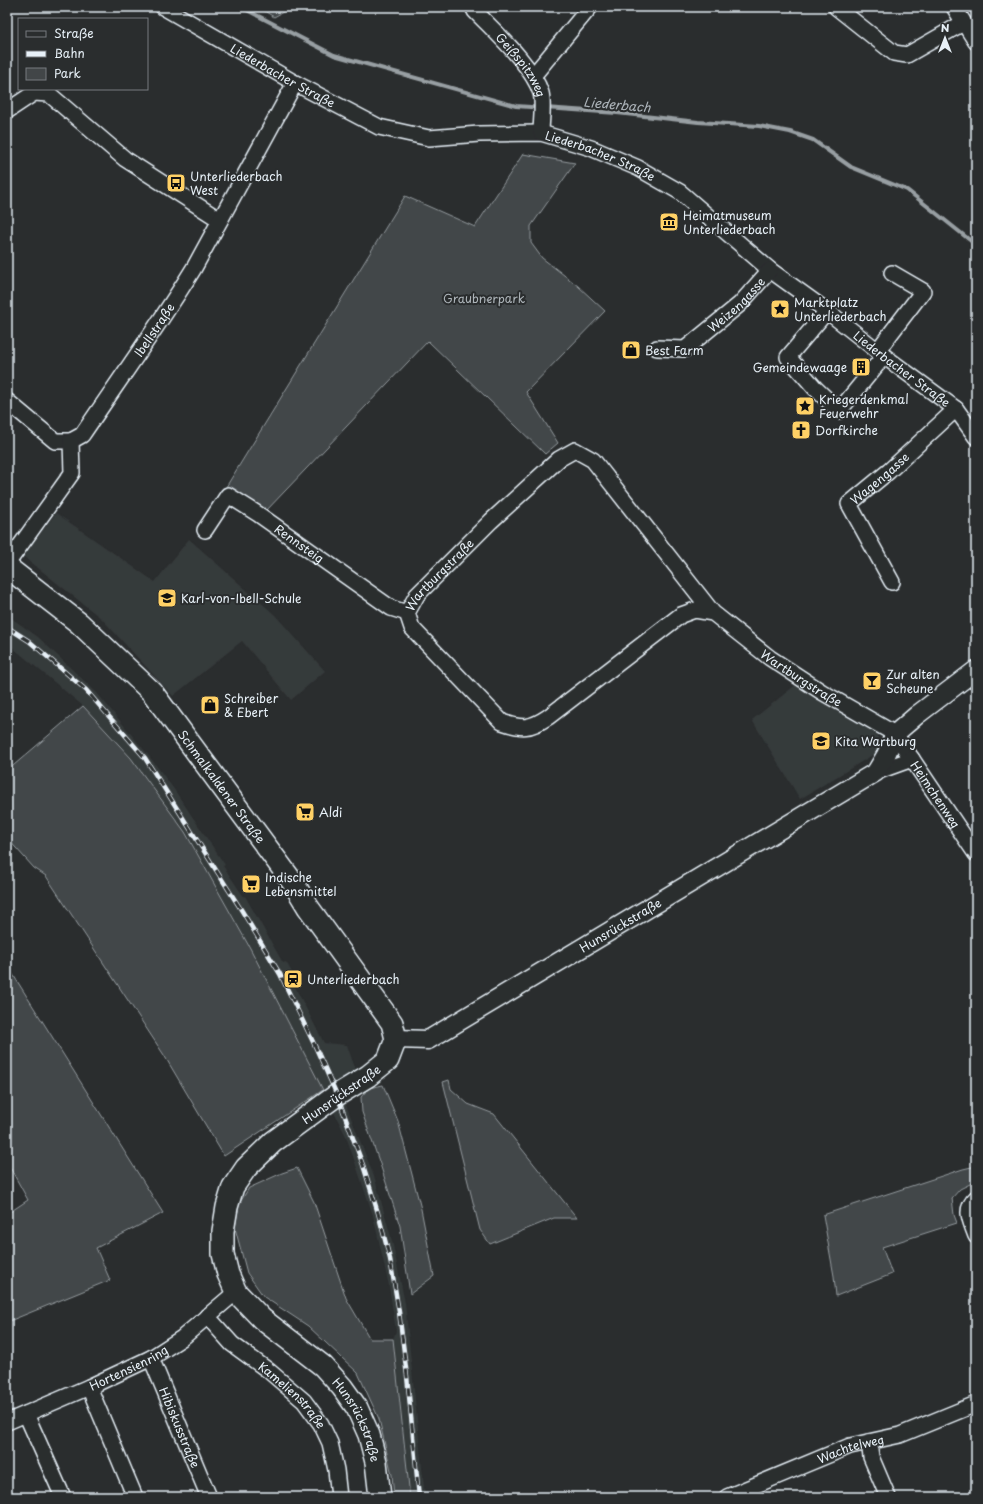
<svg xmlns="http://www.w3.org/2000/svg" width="983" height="1504" font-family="'Playpen Sans',sans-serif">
  <rect width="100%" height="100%" fill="#2a2d2e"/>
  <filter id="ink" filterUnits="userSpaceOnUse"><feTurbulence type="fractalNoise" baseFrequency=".025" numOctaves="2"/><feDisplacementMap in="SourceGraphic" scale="8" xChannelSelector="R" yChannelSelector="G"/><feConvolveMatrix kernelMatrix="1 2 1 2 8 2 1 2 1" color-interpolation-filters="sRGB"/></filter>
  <g filter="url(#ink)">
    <path fill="#363a3b" d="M 56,513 L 155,582 L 189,539 L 275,615 L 325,671 L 291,700 L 242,641 L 173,696 L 102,619 L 23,556 Z
      M 7,615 L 38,637 L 97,693 L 149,756 L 173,788 L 225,865 L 223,866 L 244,897 L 245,896 L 283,963 L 286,962 L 297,981 L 293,983 L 324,1043 L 347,1045 L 356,1071 L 337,1082 L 375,1179 L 392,1241 L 405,1303 L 425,1497 L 410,1497 L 393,1339 L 396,1331 L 389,1286 L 373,1215 L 346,1136 L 250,948 L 185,832 L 131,758 L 83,706 L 7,643 Z
      M 798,683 L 857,719 L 874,731 L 878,736 L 878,746 L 876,753 L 800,799 L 752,720 Z"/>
    <path fill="#424648" stroke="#959ca0" d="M 258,7 L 292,7 L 274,17 Z
      M 523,154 L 575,163 L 531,226 L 531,243 L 542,258 L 578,286 L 605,311 L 526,392 L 558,443 L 545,454 L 428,341 L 265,512 L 226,487 L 405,196 L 475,227 Z
      M 83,706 L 131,758 L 185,832 L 250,948 L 323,1090 L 224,1156 L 164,1055 L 46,876 L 34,868 L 7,838 L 7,771 Z
      M 7,965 L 163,1213 L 96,1248 L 110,1280 L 7,1322 L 7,1214 L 28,1200 L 7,1162 Z
      M 449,1080 L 451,1089 L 468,1104 L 494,1114 L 577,1218 L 554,1218 L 490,1244 L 480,1230 L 443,1082 Z
      M 383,1085 L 398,1121 L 421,1209 L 434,1276 L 410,1294 L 400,1226 L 380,1164 L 362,1112 L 361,1097 L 369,1088 Z
      M 976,1166 L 976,1181 L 960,1189 L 952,1198 L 954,1215 L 957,1223 L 882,1247 L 892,1274 L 836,1296 L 834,1276 L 823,1215 L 963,1169 Z
      M 297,1168 L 314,1202 L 346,1298 L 370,1339 L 393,1339 L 410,1497 L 394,1497 L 392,1475 L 379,1419 L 358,1373 L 308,1326 L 264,1297 L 247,1273 L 235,1228 L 239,1204 L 249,1188 L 282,1173 Z"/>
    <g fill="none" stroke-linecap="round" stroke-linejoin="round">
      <path stroke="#989fa3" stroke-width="4" d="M 241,7 L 334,55 L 516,106 L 617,113 L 698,122 L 759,126 L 790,132 L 813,140 L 851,167 L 907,190 L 976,245"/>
      <g stroke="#e8f1f8" stroke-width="18">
        <g id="minor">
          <path id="s1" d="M 163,7 L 295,83 L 379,127 L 429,138 L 479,134 L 541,133 L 591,148 L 638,168 L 680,192 L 770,270 L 827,311 L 884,356 L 956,409 L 976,437"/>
          <path id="s2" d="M 473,7 L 475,11 C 496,33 532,65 541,93 C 544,104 541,122 541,133"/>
          <path d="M 836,7 L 894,53 L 907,55 L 963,23"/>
          <path d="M 954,7 L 976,42"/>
          <path d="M 533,76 L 590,7"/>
          <path d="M 7,111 L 34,93 L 49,94 L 125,159 L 220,220"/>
          <path d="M 827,311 L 788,357 L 815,388 L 839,411 L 884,356"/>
          <path id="s3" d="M 657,348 L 685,349 L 740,304 L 770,270"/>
          <path d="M 878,350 L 923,291 L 892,273"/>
          <path d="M 7,401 L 55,441 L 71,441"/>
          <path id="s4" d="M 71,441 L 82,435 C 120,379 159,325 194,268 L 295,83"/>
          <path id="s5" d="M 205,530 L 228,495 L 258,514 L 391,608 L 407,613"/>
          <path d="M 7,564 L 72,473 L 71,441"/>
          <path id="s6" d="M 892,582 L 849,504 L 889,471 L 956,409"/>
          <path id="s7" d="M 713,613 L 695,610 L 681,615 L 548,717 C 530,729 522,729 502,722 L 412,628 L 407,613 L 417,595 L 491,521 L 559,459 L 575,450 L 593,460 L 713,613 L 770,658 L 822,692 L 895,734 L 976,854"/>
          <path d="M 876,772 L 912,759"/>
          <path d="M 976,1198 C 963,1210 971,1221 976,1236"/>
          <path id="s8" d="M 207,1316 L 232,1344 L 269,1371 L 304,1401 L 321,1424 L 330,1443 L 336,1470 L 339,1497"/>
          <path id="s9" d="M 151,1358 L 209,1497"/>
          <path d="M 89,1387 L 135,1497"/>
          <path d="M 26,1414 L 63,1497"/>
          <path id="s10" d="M 7,1422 L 89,1387 L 151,1358 L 182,1338 L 236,1292"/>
          <path d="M 869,1442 L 871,1457 L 888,1497"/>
          <path id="s11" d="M 727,1497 L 850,1446 L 900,1435 L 976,1404"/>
        </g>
      </g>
      <g stroke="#e8f1f8" stroke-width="21">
        <g id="tertiary">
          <path id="s12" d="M 396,1039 L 428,1040 L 876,772 L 886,755 L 895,734 L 917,715 L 976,670"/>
        </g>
      </g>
      <g stroke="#e8f1f8" stroke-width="24">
        <g id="secondary">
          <path id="s13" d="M 7,567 L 79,623 L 152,692 L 294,884 L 308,907 L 392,1023 L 396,1039 L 388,1060 L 368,1076 L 337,1095 L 273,1142 L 246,1168 L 233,1187 L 227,1207 L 223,1231 L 223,1254 L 228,1274 L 236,1292 L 262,1319 L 323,1366 L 342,1387 L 357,1408 L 369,1435 L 376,1462 L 380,1497"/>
        </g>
      </g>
      <use href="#minor" stroke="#2a2d2e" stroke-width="15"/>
      <use href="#tertiary" stroke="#2a2d2e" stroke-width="18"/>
      <use href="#secondary" stroke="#2a2d2e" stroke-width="21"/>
      <g stroke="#e8f1f8" stroke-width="4.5">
        <path id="rail" d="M 7,627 L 29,641 L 86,690 L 145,758 L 242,911 L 280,974 L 315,1046 L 337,1095 L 363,1165 L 378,1213 L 390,1259 L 399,1312 L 407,1376 L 419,1497"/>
      </g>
      <use href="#rail" stroke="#2a2d2e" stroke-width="3" stroke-dasharray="9" stroke-linecap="butt"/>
    </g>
  </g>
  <defs>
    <g id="bus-square" transform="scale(1)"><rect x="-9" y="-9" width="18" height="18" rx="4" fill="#ffd166" stroke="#2a2d2e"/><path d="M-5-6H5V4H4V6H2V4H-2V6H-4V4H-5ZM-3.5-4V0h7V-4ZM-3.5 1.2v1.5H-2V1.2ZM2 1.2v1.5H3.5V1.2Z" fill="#111"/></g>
    <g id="museum-square" transform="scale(1)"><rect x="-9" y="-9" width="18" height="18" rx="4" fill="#ffd166" stroke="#2a2d2e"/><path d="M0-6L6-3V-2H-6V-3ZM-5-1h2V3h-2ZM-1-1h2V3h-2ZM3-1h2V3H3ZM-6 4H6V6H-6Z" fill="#111"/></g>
    <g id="sight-square" transform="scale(1)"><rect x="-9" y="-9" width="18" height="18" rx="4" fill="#ffd166" stroke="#2a2d2e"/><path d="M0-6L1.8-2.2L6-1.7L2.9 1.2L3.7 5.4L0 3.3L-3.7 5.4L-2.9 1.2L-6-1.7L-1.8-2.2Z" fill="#111"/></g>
    <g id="shop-square" transform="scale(1)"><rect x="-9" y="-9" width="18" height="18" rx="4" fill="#ffd166" stroke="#2a2d2e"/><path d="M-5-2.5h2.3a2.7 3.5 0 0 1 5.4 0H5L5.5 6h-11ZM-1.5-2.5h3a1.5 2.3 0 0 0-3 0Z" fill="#111"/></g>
    <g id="building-square" transform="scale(1)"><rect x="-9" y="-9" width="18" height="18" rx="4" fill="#ffd166" stroke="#2a2d2e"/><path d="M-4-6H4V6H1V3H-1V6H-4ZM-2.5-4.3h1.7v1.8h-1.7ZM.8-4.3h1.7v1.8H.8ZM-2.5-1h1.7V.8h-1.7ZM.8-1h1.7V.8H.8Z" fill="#111"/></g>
    <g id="church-square" transform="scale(1)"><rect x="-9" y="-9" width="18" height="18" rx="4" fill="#ffd166" stroke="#2a2d2e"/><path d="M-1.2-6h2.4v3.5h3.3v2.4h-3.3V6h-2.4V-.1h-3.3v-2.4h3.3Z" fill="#111"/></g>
    <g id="school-square" transform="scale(1)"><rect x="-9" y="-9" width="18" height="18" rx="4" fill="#ffd166" stroke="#2a2d2e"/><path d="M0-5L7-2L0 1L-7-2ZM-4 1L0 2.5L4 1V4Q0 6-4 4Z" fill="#111"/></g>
    <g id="bar-square" transform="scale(1)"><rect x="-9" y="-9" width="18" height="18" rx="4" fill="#ffd166" stroke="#2a2d2e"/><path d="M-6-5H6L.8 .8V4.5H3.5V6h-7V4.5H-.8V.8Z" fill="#111"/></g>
    <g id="supermarket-square" transform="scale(1)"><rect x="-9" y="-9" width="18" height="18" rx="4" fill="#ffd166" stroke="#2a2d2e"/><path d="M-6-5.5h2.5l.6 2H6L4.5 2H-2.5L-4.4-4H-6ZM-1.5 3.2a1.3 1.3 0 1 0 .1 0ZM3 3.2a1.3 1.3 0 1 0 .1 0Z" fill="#111"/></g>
    <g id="station-square" transform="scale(1)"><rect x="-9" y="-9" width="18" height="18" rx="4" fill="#ffd166" stroke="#2a2d2e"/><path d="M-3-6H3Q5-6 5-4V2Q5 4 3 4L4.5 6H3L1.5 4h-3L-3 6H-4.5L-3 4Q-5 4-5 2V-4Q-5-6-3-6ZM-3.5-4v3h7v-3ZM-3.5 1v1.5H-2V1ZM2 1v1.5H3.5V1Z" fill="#111"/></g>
  </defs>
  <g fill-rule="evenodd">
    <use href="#bus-square" x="176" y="183"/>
    <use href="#museum-square" x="669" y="222"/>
    <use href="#sight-square" x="780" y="309"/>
    <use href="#shop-square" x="631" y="350"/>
    <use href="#building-square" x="861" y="367"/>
    <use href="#sight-square" x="805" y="406"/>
    <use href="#church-square" x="801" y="430"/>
    <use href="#school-square" x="167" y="598"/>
    <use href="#bar-square" x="872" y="681"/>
    <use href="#shop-square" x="210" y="705"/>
    <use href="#school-square" x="821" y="741"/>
    <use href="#supermarket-square" x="305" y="812"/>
    <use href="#supermarket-square" x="251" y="884"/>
    <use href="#station-square" x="293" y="979"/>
  </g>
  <g text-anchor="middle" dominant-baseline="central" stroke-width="4" stroke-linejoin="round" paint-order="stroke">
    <g font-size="12" fill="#e8f1f8" stroke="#2a2d2e">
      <text stroke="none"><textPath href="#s2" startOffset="76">Geißspitzweg</textPath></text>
      <text stroke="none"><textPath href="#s1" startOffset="138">Liederbacher Straße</textPath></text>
      <text stroke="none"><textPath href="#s1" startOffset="474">Liederbacher Straße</textPath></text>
      <text stroke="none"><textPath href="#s3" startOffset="96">Weizengasse</textPath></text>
      <text stroke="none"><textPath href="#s4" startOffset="140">Ibellstraße</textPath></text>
      <text stroke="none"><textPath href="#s1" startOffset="846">Liederbacher Straße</textPath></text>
      <text stroke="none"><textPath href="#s6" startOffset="129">Wagengasse</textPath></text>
      <text stroke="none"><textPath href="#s5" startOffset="128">Rennsteig</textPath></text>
      <text stroke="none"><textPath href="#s7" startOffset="446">Wartburgstraße</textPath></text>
      <text stroke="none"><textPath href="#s7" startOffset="956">Wartburgstraße</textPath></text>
      <text stroke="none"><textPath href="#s13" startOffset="309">Schmalkaldener Straße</textPath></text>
      <text stroke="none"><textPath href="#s7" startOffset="1138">Heimchenweg</textPath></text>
      <text stroke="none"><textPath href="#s12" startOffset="256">Hunsrückstraße</textPath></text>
      <text transform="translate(341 1094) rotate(-35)">Hunsrückstraße</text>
      <text stroke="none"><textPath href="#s10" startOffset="133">Hortensienring</textPath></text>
      <text stroke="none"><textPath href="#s8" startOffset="117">Kamelienstraße</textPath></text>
      <text stroke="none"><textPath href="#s13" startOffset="1129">Hunsrückstraße</textPath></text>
      <text stroke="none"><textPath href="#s9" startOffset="75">Hibiskusstraße</textPath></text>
      <text stroke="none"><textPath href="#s11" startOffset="133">Wachtelweg</textPath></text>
    </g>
    <g font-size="12" fill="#e8f1f8" stroke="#2a2d2e" text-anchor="start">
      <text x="190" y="176">Unterliederbach<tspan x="190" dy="14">West</tspan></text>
      <text x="683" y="215">Heimatmuseum<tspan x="683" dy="14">Unterliederbach</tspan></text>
      <text x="794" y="302">Marktplatz<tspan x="794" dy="14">Unterliederbach</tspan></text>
      <text x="645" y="350">Best Farm</text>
      <text x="847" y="367" text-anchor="end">Gemeindewaage</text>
      <text x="819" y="399">Kriegerdenkmal<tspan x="819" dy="14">Feuerwehr</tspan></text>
      <text x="815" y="430">Dorfkirche</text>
      <text x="181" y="598">Karl-von-Ibell-Schule</text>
      <text x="886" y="674">Zur alten<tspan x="886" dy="14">Scheune</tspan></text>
      <text x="224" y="698">Schreiber<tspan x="224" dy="14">&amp; Ebert</tspan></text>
      <text x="835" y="741">Kita Wartburg</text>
      <text x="319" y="812">Aldi</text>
      <text x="265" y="877">Indische<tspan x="265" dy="14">Lebensmittel</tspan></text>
      <text x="307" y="979">Unterliederbach</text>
    </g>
    <g font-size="12" fill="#aeb5ba" stroke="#2a2d2e">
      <text x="484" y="298">Graubnerpark</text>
    </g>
    <g font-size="13" font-style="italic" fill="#acb3b9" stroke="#2a2d2e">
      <text transform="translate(617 104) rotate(5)">Liederbach</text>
    </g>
  </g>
  <rect width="983" height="1504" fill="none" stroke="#2a2d2e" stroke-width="24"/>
  <rect x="12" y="12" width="959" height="1480" fill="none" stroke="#e8f1f8" stroke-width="1.5" filter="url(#ink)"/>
  <rect x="18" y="18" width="130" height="72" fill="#2a2d2e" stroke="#767b7f"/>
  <rect x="26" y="31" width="20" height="6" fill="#2a2d2e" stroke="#767b7f"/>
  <text x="54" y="38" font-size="12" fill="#e8f1f8">Straße</text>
  <rect x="26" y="51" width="20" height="6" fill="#e8f1f8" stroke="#767b7f"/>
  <text x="54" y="58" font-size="12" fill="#e8f1f8">Bahn</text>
  <rect x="26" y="68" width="20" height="12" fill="#424648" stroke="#767b7f"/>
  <text x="54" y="78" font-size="12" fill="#e8f1f8">Park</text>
  <g transform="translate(945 38)" stroke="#2a2d2e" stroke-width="3" paint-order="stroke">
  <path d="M0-3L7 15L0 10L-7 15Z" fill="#e8f1f8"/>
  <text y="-6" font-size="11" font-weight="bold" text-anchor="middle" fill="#e8f1f8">N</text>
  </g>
</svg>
